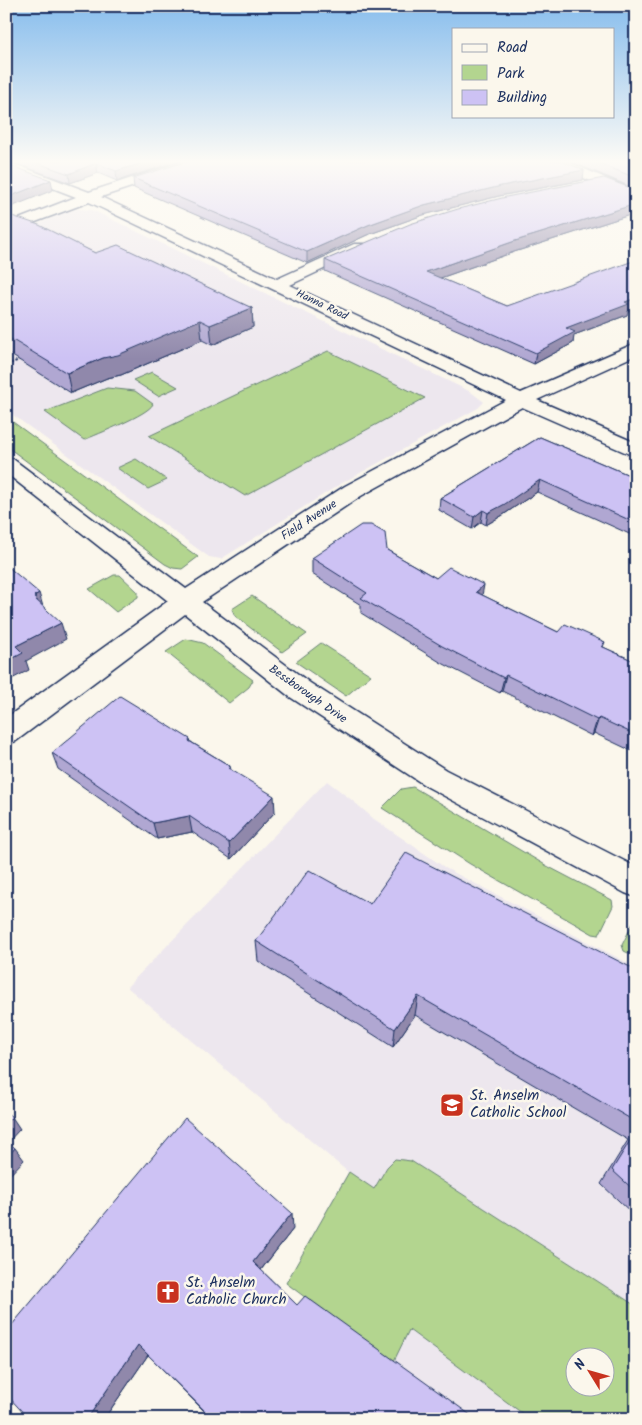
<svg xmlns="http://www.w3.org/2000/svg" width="642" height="1425" font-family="Kalam,sans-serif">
  <rect width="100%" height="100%" fill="#fbf7ec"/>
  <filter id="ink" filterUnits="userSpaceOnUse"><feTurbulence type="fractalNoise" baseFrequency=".02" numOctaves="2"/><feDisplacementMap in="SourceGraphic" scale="10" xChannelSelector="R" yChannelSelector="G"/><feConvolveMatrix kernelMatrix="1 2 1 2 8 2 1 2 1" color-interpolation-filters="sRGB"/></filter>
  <g filter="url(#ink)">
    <path fill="#ede7ee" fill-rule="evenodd" d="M 78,209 L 92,210 L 471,392 L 484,402 L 478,408 L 342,483 L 221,559 L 209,557 L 6,410 L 6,238 L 66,212 Z
      M 327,781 L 353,801 L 374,819 L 447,869 L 636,967 L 636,1419 L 470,1419 L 286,1283 L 348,1172 L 127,987 ZM 574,1358 L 604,1358 L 604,1388 L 574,1388 Z"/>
    <path fill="#b3d58f" stroke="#678276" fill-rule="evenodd" d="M 328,351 L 425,398 L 245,496 L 149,436 Z
      M 152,372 L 178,387 L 158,396 L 133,380 Z
      M 107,388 L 135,391 L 153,404 C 148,415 97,434 84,440 L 45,412 Z
      M 6,417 L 198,557 L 182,569 L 173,568 L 165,564 L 6,446 Z
      M 136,459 L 167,480 L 148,489 L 117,468 Z
      M 114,575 L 120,575 L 138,592 L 138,597 L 116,612 L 89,589 Z
      M 252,596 L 307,634 L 282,652 L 235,616 L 232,609 Z
      M 186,639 L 203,643 L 253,680 L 249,687 L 229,703 L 166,652 Z
      M 321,643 L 371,675 L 346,696 L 296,662 Z
      M 413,787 L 547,866 L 612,900 L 613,906 L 599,935 L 593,934 L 470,864 L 382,808 L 401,789 Z
      M 636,917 L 636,957 L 624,951 L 622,945 Z
      M 395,1159 L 411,1161 L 636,1306 L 636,1419 L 530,1419 L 409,1330 L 393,1363 L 286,1283 L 349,1172 L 374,1189 L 387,1167 ZM 574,1358 L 604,1358 L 604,1388 L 574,1388 Z"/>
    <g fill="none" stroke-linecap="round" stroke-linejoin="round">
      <g stroke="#1b2f5e" stroke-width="3">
        <path id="street" d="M 187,160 L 205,160 L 204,163 L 101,197 L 277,279 L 354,244 L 364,244 L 367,247 L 364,250 L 290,285 L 521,393 L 636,343 L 636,355 L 537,400 L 636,443 L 636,457 L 522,407 L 361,496 L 202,602 L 310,683 L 446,770 L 636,867 L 636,897 L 625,893 L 426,786 L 290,697 L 185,614 L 16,741 L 6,744 L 6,718 L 168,601 L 6,473 L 6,457 L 13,459 L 186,589 L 345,486 L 506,400 L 89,202 L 6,233 L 6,224 L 76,197 L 6,170 L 6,161 L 89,192 Z"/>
      </g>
      <g stroke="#1b2f5e" stroke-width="3">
        <path id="secondary" d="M 547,160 L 563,160 L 636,191 L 636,200 L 548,163 Z"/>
      </g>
      <path stroke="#1b2f5e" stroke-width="2" stroke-dasharray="2.5 2" stroke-linecap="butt" d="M 6,365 L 22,359"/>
      <use href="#street" fill="#fbf7ec" fill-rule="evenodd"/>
      <use href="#secondary" fill="#fbf7ec" fill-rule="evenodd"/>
    </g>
    <path fill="#b0a7d2" stroke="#1b2f5e" d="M 6,160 L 182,160 L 117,181 L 98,173 L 70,183 Z
      M 567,160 L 636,160 L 636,189 Z
      M 584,170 L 583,180 L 499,196 L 423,215 L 367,235 L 307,263 L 134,188 L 133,178 Z
      M 636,190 L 636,213 L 514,252 L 440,278 L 507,306 L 628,311 L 627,315 L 574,335 L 573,343 L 534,364 L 325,271 L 325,260 Z
      M 6,215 L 95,253 L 252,308 L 253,327 L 212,345 L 202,340 L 121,375 L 107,378 L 71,393 L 6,352 Z
      M 540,437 L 636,478 L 636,537 L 537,492 L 503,515 L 486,525 L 481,522 L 472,529 L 439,510 L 440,498 Z
      M 387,550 L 436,578 L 482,595 L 558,632 L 605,642 L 603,647 L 636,662 L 636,753 L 594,733 L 592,736 L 502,691 L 500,693 L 440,662 L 361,613 L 361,605 L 312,574 L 312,558 Z
      M 190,739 L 191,742 L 230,766 L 231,770 L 275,812 L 231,859 L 192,832 L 157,839 L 58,769 L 52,753 Z
      M 370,904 L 636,970 L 636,1217 L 601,1184 L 628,1140 L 415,1015 L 393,1047 L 258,961 L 256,941 Z
      M 293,1229 L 261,1270 L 297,1305 L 476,1419 L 212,1419 L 148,1355 L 104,1419 L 29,1419 Z"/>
    <path fill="#9088ab" stroke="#1b2f5e" d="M 153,160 L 182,160 L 117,181 L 116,171 Z
      M 96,163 L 98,173 L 70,183 L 69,174 Z
      M 584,170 L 583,180 L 499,196 L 423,215 L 367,235 L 307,263 L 307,252 L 368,225 L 424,205 L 501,186 Z
      M 51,180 L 53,190 L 6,209 L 6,198 Z
      M 636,204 L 636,213 L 514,252 L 426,283 L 426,272 L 515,241 Z
      M 636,298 L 636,308 L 628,311 L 627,315 L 574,335 L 573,343 L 534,364 L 536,353 L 566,328 Z
      M 252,308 L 253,327 L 212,345 L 210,325 Z
      M 200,320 L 202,340 L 121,375 L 107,378 L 71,393 L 67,373 L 103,358 Z
      M 540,480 L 537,492 L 503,515 L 486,525 L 488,513 Z
      M 483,510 L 481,522 L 472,529 L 474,517 Z
      M 484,585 L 481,601 L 476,592 Z
      M 39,593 L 44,610 L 39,615 L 34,596 Z
      M 61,623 L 66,639 L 26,661 L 29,670 L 6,682 L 6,662 L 16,646 Z
      M 506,675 L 502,691 L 500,693 L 504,678 Z
      M 599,718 L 594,733 L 592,736 L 597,720 Z
      M 274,796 L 275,812 L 231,859 L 229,843 Z
      M 189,816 L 192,832 L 157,839 L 153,823 Z
      M 418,996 L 415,1015 L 393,1047 L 395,1029 Z
      M 12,1117 L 20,1129 L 7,1143 L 6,1123 Z
      M 15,1148 L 24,1160 L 6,1179 L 6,1158 Z
      M 292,1213 L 293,1229 L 256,1276 L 253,1262 Z
      M 138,1345 L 148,1355 L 104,1419 L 87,1419 Z"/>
    <path fill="#cdc2f4" stroke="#1b2f5e" d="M 29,160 L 153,160 L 116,171 L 96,163 L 69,174 Z
      M 191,160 L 559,160 L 584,170 L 501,186 L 424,205 L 368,225 L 307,252 L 133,178 Z
      M 591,160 L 636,160 L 636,178 Z
      M 6,164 L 51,180 L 6,198 Z
      M 604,178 L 636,190 L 636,204 L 515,241 L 426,272 L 507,306 L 636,260 L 636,298 L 625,302 L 629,304 L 566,328 L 575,332 L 536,353 L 325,260 L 410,224 L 458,209 L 506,197 Z
      M 6,215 L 9,215 L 39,225 L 95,253 L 118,245 L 252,308 L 210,325 L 200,320 L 118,355 L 103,358 L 67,373 L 6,336 Z
      M 540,437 L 636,478 L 636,523 L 540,480 L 505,504 L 488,513 L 483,510 L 474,517 L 440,498 Z
      M 361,525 L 371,525 L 385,533 L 387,550 L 436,578 L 449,567 L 484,585 L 476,592 L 558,632 L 565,624 L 605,642 L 601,646 L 636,662 L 636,735 L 599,718 L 597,720 L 506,675 L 504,678 L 442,646 L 361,598 L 367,593 L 312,558 Z
      M 6,565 L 39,593 L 34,596 L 36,597 L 34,598 L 61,623 L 16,646 L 23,653 L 6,662 Z
      M 120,696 L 190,739 L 189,741 L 230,766 L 228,768 L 274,796 L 229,843 L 189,816 L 153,823 L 52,753 Z
      M 406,853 L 636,970 L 636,1122 L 418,996 L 395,1029 L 256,941 L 309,870 L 370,904 Z
      M 6,1112 L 12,1117 L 6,1123 Z
      M 185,1118 L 292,1213 L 253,1262 L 297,1305 L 305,1296 L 476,1419 L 213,1419 L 138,1345 L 87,1419 L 29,1419 L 6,1394 L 6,1332 Z
      M 636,1131 L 636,1192 L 612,1170 Z
      M 6,1140 L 15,1148 L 6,1158 Z"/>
  </g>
  <linearGradient id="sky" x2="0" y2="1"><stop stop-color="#87bded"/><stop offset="0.45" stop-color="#fdfbf6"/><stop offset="1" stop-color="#fdfbf6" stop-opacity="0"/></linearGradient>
  <rect width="642" height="359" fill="url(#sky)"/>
  <defs>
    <g id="school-square" transform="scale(1.25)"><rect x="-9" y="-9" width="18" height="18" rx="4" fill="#c8321e" stroke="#fbf7ec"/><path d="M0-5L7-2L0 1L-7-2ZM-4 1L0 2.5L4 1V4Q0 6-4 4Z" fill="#fff"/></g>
    <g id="church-square" transform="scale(1.25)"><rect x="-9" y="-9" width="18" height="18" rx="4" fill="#c8321e" stroke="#fbf7ec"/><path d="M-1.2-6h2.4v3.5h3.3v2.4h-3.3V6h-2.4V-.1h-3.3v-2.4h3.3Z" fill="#fff"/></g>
  </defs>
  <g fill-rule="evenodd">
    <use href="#school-square" x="452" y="1105"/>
    <use href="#church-square" x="168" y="1292"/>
  </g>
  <g text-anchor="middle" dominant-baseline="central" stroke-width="5" stroke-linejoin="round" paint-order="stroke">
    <g font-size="11" fill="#1b2f5e" stroke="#fbf7ec">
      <text transform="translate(322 305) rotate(26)">Hanna Road</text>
    </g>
    <g font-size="12" fill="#1b2f5e" stroke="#fbf7ec">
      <text transform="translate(309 520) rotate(-33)">Field Avenue</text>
      <text transform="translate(308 694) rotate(35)">Bessborough Drive</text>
    </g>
    <g font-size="15" fill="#1b2f5e" stroke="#fbf7ec" text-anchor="start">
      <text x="470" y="1096">St. Anselm<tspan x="470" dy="17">Catholic School</tspan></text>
      <text x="186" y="1283">St. Anselm<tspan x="186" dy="17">Catholic Church</tspan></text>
    </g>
  </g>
  <rect width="642" height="1425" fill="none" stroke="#fbf7ec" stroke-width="25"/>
  <rect x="12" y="12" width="617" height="1400" fill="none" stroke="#1b2f5e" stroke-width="2" filter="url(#ink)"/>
  <rect x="452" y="28" width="162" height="90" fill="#fbf7ec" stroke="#a1a7b3"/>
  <rect x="462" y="44" width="25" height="8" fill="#fbf7ec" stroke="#a1a7b3"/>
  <text x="497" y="52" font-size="15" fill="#1b2f5e">Road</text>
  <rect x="462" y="65" width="25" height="15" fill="#b3d58f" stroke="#a1a7b3"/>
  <text x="497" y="78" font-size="15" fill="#1b2f5e">Park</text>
  <rect x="462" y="90" width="25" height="15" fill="#cdc2f4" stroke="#a1a7b3"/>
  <text x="497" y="102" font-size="15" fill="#1b2f5e">Building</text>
  <g transform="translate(590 1372) rotate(307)"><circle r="24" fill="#fbf7ec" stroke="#a1a7b3"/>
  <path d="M0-4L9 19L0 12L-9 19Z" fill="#c8321e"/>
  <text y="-8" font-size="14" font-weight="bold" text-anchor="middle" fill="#1b2f5e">N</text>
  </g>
</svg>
